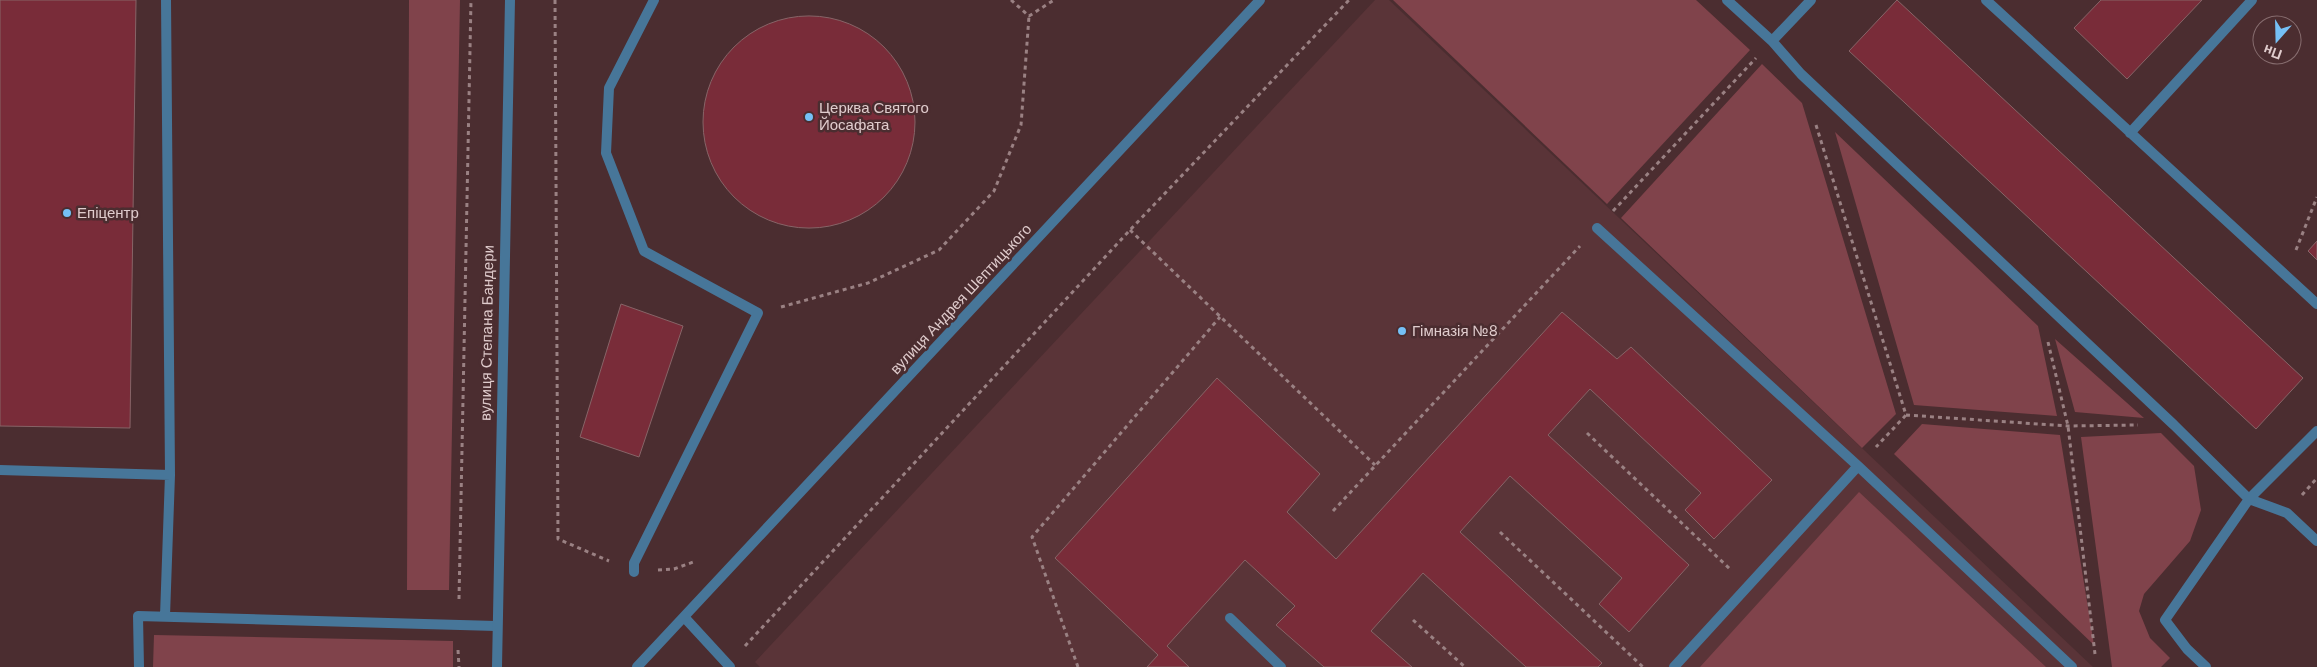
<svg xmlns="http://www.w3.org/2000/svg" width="2317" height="667" font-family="'DM Sans',sans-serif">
  <rect width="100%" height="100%" fill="#4b2d30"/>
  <path fill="#5a3438" d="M 1375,0 L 1389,0 L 2093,667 L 760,667 L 755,662 Z"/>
  <path fill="#80434b" d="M 409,0 L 460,0 L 449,590 L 407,590 Z
    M 1393,0 L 1696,0 L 1750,50 L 1607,204 Z
    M 1762,64 L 1802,103 L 1896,414 L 1862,448 L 1621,218 Z
    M 1835,132 L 2038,326 L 2057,416 L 1914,405 Z
    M 2055,339 L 2144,418 L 2075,412 Z
    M 1922,424 L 2060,435 L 2094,645 L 1894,454 Z
    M 2161,433 L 2194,466 L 2201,510 L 2190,541 L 2144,594 L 2139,611 L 2150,638 L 2170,658 L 2161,667 L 2112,667 L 2081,437 Z
    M 1859,492 L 2046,667 L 1700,667 Z
    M 154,635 L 453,641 L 453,667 L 153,667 Z"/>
  <path fill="#792c39" stroke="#876467" d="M 0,0 L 136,0 L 130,428 L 0,426 Z
    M 1897,0 L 2303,378 L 2256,429 L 1849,51 Z
    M 2101,0 L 2202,0 L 2127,79 L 2074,28 Z
    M703 122a106 106 0 1 1 212 0a106 106 0 1 1-212 0Z
    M 2317,241 L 2317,260 L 2308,251 Z
    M 621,304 L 683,326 L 639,457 L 580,437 Z
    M 1562,312 L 1617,359 L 1631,347 L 1772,480 L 1714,539 L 1685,510 L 1701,493 L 1590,389 L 1548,435 L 1689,565 L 1629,632 L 1599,604 L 1622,578 L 1510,476 L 1460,532 L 1602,663 L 1598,667 L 1526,667 L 1423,573 L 1371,631 L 1412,667 L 1324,667 L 1276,625 L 1295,606 L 1245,560 L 1167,646 L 1189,667 L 1147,667 L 1158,655 L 1055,558 L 1217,378 L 1320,474 L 1287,512 L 1336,559 Z"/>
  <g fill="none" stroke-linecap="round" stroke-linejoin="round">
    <path stroke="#9a8183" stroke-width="3" stroke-dasharray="4 4" stroke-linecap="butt" d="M 555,0 L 558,539 L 609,561
      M 1011,0 L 1029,16 L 1054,0
      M 1816,125 L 1906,415 L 1876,447
      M 1613,211 L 1756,58
      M 1130,230 L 1375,465
      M 2296,250 L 2317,197
      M 781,307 L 868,283 L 939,250 L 994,191 L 1021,125 L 1029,16
      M 2048,342 L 2068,426 L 2095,654
      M 1906,415 L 2068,426 L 2138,425
      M 1587,433 L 1730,569
      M 2302,495 L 2317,478
      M 1333,511 L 1580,246
      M 1500,532 L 1643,667
      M 658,570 L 674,569 L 696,561
      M 459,599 L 471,0
      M 1413,620 L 1465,667
      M 745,646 L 1130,230 L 1349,0
      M 458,650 L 459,667
      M 1078,667 L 1032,537 L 1220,317"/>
    <path stroke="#477699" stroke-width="10" d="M 1727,0 L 1772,41 L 1801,74 L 2174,425 L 2249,499 L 2287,513 L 2317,541
      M 1986,0 L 2317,304
      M 1772,41 L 1811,0
      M 2130,133 L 2252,0
      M 1597,228 L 1858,466
      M 0,470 L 170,475
      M 634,572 L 634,563 L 758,313 L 644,251 L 606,153 L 609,88 L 654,0
      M 165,616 L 170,475 L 166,0
      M 1230,618 L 1281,667
      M 139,667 L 138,616 L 496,626
      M 1674,667 L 1858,466 L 2072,667
      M 2206,667 L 2187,649 L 2165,620 L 2249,499 L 2317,431"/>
    <path stroke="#477699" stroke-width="10" d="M 685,618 L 730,667
      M 497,667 L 510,0
      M 637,667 L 1260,0"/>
  </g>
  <g fill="#75c0f6" stroke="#4b2d30" stroke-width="2">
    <circle cx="809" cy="117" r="5"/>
    <circle cx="67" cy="213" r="5"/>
    <circle cx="1402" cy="331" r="5"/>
  </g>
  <g text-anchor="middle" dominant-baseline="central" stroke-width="5" stroke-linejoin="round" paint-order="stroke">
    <g font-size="15" fill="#e0cccd" stroke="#4b2d30" text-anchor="start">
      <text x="819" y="108">Церква Святого<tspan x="819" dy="17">Йосафата</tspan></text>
      <text x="77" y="213">Епіцентр</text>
      <text x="1412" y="331">Гімназія №8</text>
    </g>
    <g font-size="15" fill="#e0cccd" stroke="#4b2d30">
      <text transform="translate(961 299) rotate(-47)">вулиця Андрея Шептицького</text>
      <text transform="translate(487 333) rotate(-89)">вулиця Степана Бандери</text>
    </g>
  </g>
  <g transform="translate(2277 40) rotate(200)"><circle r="24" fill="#4b2d30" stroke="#876d6f"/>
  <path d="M0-4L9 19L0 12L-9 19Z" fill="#75c0f6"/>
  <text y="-8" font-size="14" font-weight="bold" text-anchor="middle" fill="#e0cccd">Пн</text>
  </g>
</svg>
